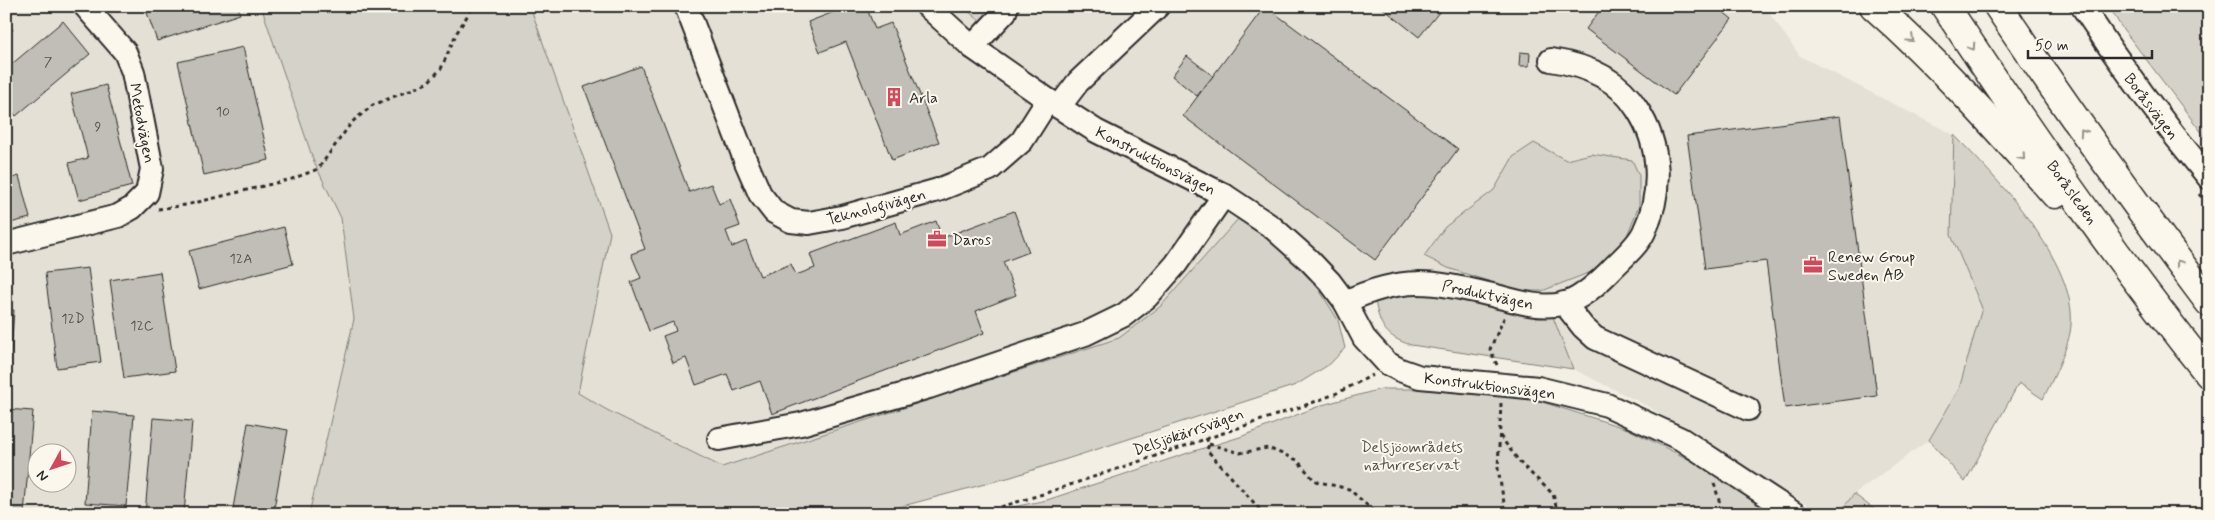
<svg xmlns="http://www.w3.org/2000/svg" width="2215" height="520" viewBox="0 0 2215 520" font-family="Mynerve,sans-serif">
<rect width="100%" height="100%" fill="#f3efe4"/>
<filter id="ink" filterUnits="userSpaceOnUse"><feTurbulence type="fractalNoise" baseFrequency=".02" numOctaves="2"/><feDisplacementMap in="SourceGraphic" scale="10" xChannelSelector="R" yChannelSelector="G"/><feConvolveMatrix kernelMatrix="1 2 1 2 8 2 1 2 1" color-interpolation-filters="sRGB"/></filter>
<g filter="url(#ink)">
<g fill="#e4e0d6" fill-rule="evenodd">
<path d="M6,6h255l53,156 27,56 13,101 -45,195h-303zM38,452h30v30h-30z"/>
<path d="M530,6h431l20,16 12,-16h771l36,50 154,79 -3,100 31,73 -23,81 -30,51 -75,54 -16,20h-16l-173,-107 -76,-38 -20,-52 -178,-16 -37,19 -20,-32 -80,-69 -77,87 -42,32 -397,129 -115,-57 -29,-17 32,-160zM1534,144l32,16 25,-6 10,114 -59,23h-25l-25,-9 -47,-55 49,-37 19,-33z"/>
</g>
<g fill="#d5d2c9" stroke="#807e7a">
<polygon points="261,6 530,6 610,233 578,393 607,410 722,467 1119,338 1161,306 1238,219 1284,250 1318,288 1338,320 1345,348 1330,364 1296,385 1011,477 873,514 309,514 354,319 341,218 314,162"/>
<polygon points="962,6 993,6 981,22"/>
<polygon points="2109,6 2209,6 2209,142 2120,25"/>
<path d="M1954,135c42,42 123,127 117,190 -1,20 -19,56 -28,74l-24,-16 -54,99 -36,-42 30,-51 23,-81 -31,-73z"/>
<polygon points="1534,143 1566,160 1591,154 1632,160 1639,175 1639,205 1625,241 1601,268 1542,291 1518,291 1448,268 1424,256 1445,227 1494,190 1513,157"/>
<path d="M1416,288l40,5 97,24 20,52 -162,-24c-25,-8 -31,-18 -36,-44z"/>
<polygon points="1381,389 1449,389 1539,401 1628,429 1700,465 1772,514 979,514 1047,500 1191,452 1240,437 1322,405"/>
<polygon points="1854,494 1880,514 1838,514"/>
</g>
<g fill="#c0beb6" stroke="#2b2b2b">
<polygon points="149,6 238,6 240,14 157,41 145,7"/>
<polygon points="849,6 866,6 875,29 891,23 939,142 892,160 846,42 820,52 808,22"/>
<polygon points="1265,6 1458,149 1375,260 1183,116"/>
<polygon points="1380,6 1444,6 1419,37"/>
<polygon points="1603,6 1716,6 1732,19 1674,95 1586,29"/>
<polygon points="6,21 13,30 6,35"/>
<polygon points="63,21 90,54 16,116 6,104 6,69"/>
<polygon points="243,47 269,160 204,175 178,62"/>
<polygon points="1520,52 1530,53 1529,66 1519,66"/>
<polygon points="1187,56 1213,76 1197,96 1172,76"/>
<polygon points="641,66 689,192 711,184 719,204 730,199 740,226 726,231 732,247 746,241 760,276 791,264 796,275 815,268 810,254 896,222 900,235 936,221 942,238 1014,211 1029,252 1003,262 1016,295 976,311 984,333 772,414 760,381 734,391 727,374 696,385 686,358 673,363 663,336 676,331 673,322 649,331 631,282 641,278 631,254 645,249 584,87"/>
<polygon points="106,85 132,186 79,200 69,163 88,158 71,94"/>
<polygon points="1840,116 1877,396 1785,408 1766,261 1705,269 1687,136"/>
<polygon points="19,176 30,218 6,224 6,180"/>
<polygon points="284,227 293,264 199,289 189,251"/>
<polygon points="88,268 101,362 57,368 45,273"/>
<polygon points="160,272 175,371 124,378 110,280"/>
<polygon points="6,310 14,310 10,367 6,367"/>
<polygon points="6,409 33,411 24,514 6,514"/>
<polygon points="92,411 134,415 126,506 85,503"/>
<polygon points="153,418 192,421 184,514 145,514"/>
<polygon points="248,423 288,430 273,514 232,514"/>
<polygon points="2013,508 2042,514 1968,514 1965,510"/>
</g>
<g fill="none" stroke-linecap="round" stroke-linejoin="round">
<g stroke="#2b2b2b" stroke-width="26">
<g id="minor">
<polyline points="686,6 746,162 760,194 774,212 791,221 809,223 842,217 938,190 990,169 1022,141 1048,100"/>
<polyline points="927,6 972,47 1048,100 1096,131 1224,195 1272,227 1309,260 1330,282 1345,302 1364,338 1387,363 1400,370 1420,377 1538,388 1607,405 1681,439 1795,514"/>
<path d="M2082,6c39,60 81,117 127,172"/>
<polyline points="972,47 1005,12 1007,6"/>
<polyline points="1059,107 1078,82 1158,6"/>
<polyline points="6,244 118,216 132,208 147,193 152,169 133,72 125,52 85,6"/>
<path d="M1345,302c57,-27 87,-21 147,-7 24,6 46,14 71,9 17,-4 34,-20 46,-32 11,-12 28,-25 35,-40 19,-40 17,-87 -7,-123 -19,-31 -51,-44 -86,-49"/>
<polyline points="1564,303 1583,327 1595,338 1748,409"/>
<polyline points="719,439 801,424 929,387 1085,334 1124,315 1147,297 1176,264 1224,195"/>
</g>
</g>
<g stroke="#2b2b2b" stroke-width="31">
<g id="highway">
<path d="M1874,6c66,58 123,122 181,188"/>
<path d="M1945,6c83,126 169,250 264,368"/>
<path d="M1998,6c67,101 138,199 211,296"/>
</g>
</g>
<g stroke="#2b2b2b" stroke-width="3" stroke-dasharray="4 4" stroke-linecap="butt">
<polyline points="2199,194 2209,206"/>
<polyline points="158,209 186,205 292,179 318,169 352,122 373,105 427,83 441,69 456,34 472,8 476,6"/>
<polyline points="1497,365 1490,349 1505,316"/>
<polyline points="1501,403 1498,469 1506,514"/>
<polyline points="1500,436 1522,465 1553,494 1558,514"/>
<polyline points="1206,438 1209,444 1207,450 1264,514"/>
<polyline points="1209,444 1240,453 1268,448 1297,460 1315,481 1349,489 1377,514"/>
<polyline points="1714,483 1723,514"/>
<polyline points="978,514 1043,494 1306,405 1335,394 1373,375"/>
</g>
<use href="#minor" stroke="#fbf7ec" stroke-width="22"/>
<use href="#highway" stroke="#fbf7ec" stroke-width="28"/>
</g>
<defs><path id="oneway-chevron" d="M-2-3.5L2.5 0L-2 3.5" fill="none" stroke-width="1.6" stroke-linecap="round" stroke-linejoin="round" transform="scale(1.25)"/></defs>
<g stroke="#93918c">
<use href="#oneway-chevron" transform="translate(1911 39) rotate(42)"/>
<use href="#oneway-chevron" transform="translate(1972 47) rotate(56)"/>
<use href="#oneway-chevron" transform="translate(2083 132) rotate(-125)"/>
<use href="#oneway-chevron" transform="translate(2022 157) rotate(49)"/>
<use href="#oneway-chevron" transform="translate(2179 263) rotate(-127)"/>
</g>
</g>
<defs>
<g id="building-bare" transform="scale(1.5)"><path d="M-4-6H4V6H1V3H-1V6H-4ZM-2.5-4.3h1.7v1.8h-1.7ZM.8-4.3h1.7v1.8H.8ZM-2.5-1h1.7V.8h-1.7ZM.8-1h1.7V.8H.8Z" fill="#d1495b" stroke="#fbf7ec" stroke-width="2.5" paint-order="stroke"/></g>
<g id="office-bare" transform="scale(1.5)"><path d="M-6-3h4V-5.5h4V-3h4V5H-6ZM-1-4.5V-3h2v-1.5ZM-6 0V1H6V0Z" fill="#d1495b" stroke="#fbf7ec" stroke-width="2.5" paint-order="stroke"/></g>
</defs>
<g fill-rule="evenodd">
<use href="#building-bare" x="894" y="97"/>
<use href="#office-bare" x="937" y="239"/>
<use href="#office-bare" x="1813" y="265"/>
</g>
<g text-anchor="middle" stroke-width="4" stroke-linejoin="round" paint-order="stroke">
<g font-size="14" fill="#50504e">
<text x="48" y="66">7</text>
<text x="223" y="116">10</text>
<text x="98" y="131">9</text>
<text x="241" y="263">12A</text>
<text x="73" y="323">12D</text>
<text x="142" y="330">12C</text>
</g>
<g font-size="16" fill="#2b2b2b" stroke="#fbf7ec" text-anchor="start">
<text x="909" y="103">Arla</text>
<text x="952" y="245">Daros</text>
<text x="1828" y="262">Renew Group<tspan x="1828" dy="18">Sweden AB</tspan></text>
</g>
<g font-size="16" fill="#2b2b2b" stroke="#fbf7ec">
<text transform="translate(2152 106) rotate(53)" y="6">Boråsvägen</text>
<text transform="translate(143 123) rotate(79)" y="6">Metodvägen</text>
<text transform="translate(1156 160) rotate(27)" y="6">Konstruktionsvägen</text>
<text transform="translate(2073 192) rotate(54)" y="6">Boråsleden</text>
<text transform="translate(876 206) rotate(-15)" y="6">Teknologivägen</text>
<text transform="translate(1488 294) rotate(12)" y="6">Produktvägen</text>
<text transform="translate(1490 385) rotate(7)" y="6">Konstruktionsvägen</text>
<text transform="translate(1188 431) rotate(-19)" y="6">Delsjökärrsvägen</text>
</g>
<g font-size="16" fill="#565552" stroke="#fbf7ec">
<text x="1412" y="452">Delsjöområdets<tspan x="1412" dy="18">naturreservat</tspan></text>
</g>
</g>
<rect width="2215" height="520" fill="none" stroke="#fbf7ec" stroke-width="25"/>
<rect x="12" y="12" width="2190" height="495" fill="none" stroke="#2b2b2b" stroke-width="2" filter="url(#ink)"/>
<g transform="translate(52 468) rotate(230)"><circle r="24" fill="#fbf7ec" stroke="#a8a59f"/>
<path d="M0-4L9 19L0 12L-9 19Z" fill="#d1495b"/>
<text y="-8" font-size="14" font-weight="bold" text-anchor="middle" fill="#2b2b2b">N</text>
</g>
<path d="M2028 50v8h124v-8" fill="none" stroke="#2b2b2b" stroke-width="2.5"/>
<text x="2035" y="50" font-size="15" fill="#2b2b2b" stroke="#fbf7ec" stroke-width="4" paint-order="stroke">50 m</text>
</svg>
